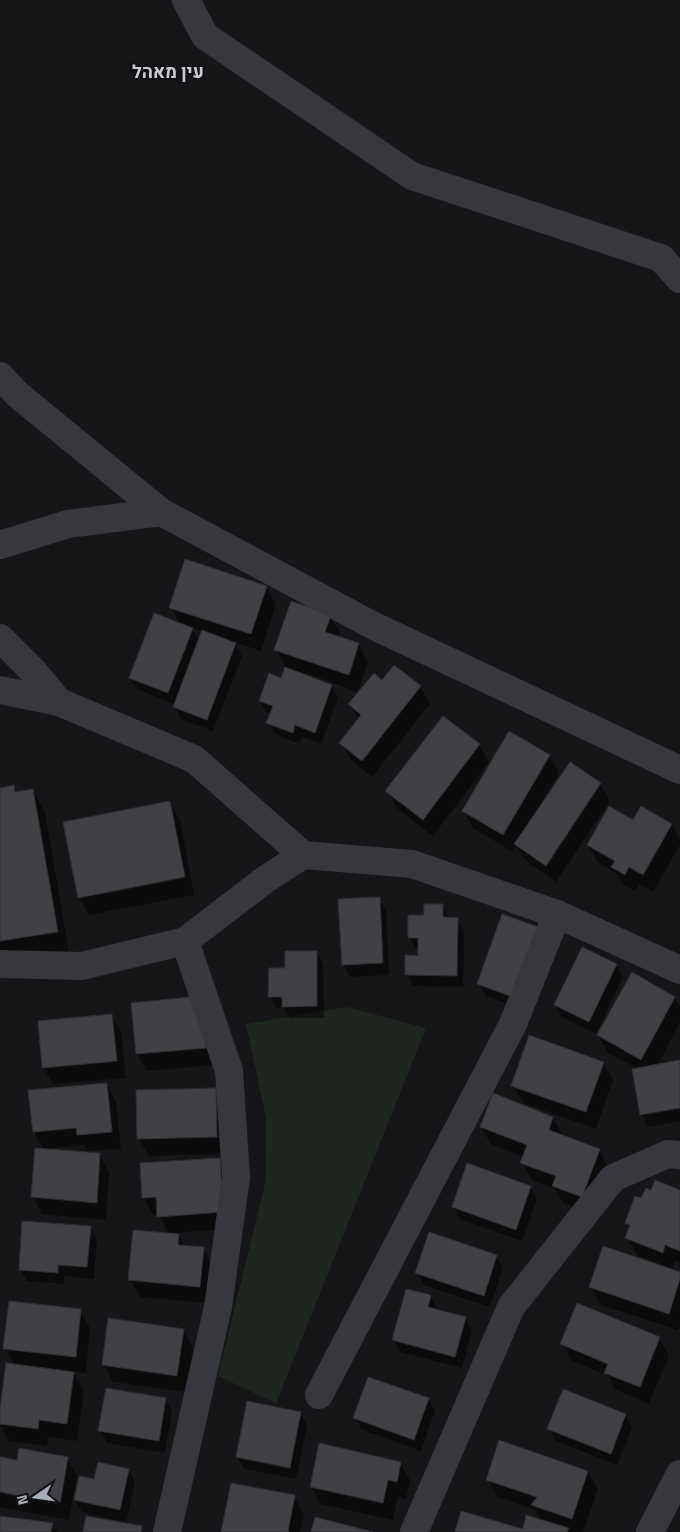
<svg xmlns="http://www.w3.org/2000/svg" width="680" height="1532" viewBox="0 0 680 1532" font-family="'Titillium Web',Heebo,sans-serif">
<rect width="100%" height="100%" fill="#161618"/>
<polygon fill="#1e261f" points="347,1007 426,1028 276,1403 218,1376 265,1184 266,1118 246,1024"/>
<g fill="#0007" fill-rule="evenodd">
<path d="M266,587l10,17 -15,47 -27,-9 8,14 -29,75 -32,-12 -7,-12 1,-2 -38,-16 -6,-11 50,-53 -10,-17zM192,628l11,4 -4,9z"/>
<polygon points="330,616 340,633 338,638 358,644 368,662 358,692 305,673 304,676 331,686 338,698 321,744 302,737 299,744 275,734 268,722 271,714 267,713 260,701 282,679 286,667 276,650"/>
<polygon points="394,667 420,687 430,704 372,777 351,760 341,743 359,720 350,705 382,681"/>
<polygon points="479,745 489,762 433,836 397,808 387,791"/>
<polygon points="549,756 559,773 542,801 544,802 600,784 610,801 556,882 526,861 516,846 513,852 473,828 463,811"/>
<polygon points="13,786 17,793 33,790 45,812 69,953 0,955 0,789"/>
<polygon points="170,803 180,820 194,895 89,915 79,898 64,823"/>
<polygon points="642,808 672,825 680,840 680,845 653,892 639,884 635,891 623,884 616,873 598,862 588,845 634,822"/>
<polygon points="379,898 386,910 389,975 350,977 343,965 340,901"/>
<polygon points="443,906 450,919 457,919 464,931 463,987 413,986 406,974 419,957 419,949 416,949 409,938 425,917"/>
<polygon points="503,916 519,1008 486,996 479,984"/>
<polygon points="583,949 617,965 623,977 596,1034 562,1017 555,1005"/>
<polygon points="317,952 323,964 324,1018 290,1018 284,1008 276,1008 270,996 286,969"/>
<polygon points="200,998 215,1065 147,1071 137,1054"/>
<polygon points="675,998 680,1007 680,1023 657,1066 680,1061 680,1121 648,1127 642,1115 634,1070 638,1069 608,1053 598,1035"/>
<polygon points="111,1015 121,1032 126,1078 53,1084 43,1067"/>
<polygon points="603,1063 613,1080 596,1129 523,1103 513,1085"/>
<polygon points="107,1084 116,1102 121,1149 88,1151 84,1145 48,1149 48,1150 99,1154 109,1172 106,1220 42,1214 33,1197 36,1149 44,1150 34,1132"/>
<polygon points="215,1089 225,1106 227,1154 149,1156 139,1139"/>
<polygon points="553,1118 563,1135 562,1136 599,1150 609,1168 591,1213 563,1203 555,1189 532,1180 522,1162 524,1157 491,1144 481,1127"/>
<polygon points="219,1159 229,1176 232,1229 172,1233 172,1235 179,1235 185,1247 203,1248 213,1266 209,1303 140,1297 130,1279 169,1234 158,1214 153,1215 143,1197"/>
<polygon points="530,1187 537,1199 522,1241 460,1219 453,1207"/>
<polygon points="652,1192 680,1192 680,1263 675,1261 672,1271 680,1274 680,1325 678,1330 601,1305 591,1287 666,1269 667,1267 637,1255 627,1237 630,1229 626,1223 642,1200"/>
<polygon points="90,1227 97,1239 94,1279 64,1276 64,1284 27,1281 20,1269"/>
<polygon points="496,1256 503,1268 490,1307 424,1285 417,1273"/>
<polygon points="431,1297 437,1308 437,1311 465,1318 472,1330 462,1368 400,1352 394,1340"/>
<polygon points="80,1311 90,1328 86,1373 73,1372 84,1391 77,1441 48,1437 47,1446 9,1441 0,1425 0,1419 15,1366 5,1349"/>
<polygon points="183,1330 193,1347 187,1392 113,1382 103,1364"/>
<polygon points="659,1338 669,1355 649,1404 616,1390 608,1376 572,1361 562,1344"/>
<polygon points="165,1399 172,1411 165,1453 107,1443 100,1431"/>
<polygon points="428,1399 435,1411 421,1451 362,1430 355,1418"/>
<polygon points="300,1413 307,1425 296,1479 244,1469 237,1457"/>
<polygon points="625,1415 632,1427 617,1465 556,1441 549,1429"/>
<polygon points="0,1458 18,1462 67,1459 77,1476 69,1520 0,1507"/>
<polygon points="400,1463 410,1480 406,1499 398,1497 393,1520 321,1504 311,1487"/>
<polygon points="129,1470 135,1482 126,1522 82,1512 75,1500 95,1481"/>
<polygon points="588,1472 598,1489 583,1532 456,1532 523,1530 542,1521 535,1510 498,1497 488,1480"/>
<polygon points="294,1497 304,1514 300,1532 223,1532"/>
<polygon points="0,1517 52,1524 57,1532 0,1532"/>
</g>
<g fill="#404145" stroke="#303034">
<polygon points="185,559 267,586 251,634 169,608"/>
<polygon points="291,601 331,615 325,632 359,643 349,675 274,650"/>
<polygon points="154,613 193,628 168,693 129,678"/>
<polygon points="202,630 236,643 207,720 173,707"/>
<polygon points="394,665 421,686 362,761 339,743 361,715 348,704 374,673 382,680"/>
<polygon points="285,667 332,685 315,733 295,725 293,733 266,723 273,706 259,701 269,673 281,678"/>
<polygon points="443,716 480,744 423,820 385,791"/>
<polygon points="509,731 550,755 503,835 462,811"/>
<polygon points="570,762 601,783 546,866 514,844"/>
<polygon points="14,785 15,792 33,789 58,932 0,941 0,788"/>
<polygon points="170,801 185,877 78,898 63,822"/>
<polygon points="609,806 633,820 641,806 672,824 643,875 629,867 625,875 611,867 615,861 587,845"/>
<polygon points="380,897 383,963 342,965 338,899"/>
<polygon points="424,904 443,904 443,917 458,918 457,976 405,975 405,955 418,956 418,938 408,938 408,915 424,915"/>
<polygon points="502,914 538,927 513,997 477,984"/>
<polygon points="582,947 617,964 589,1022 554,1005"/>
<polygon points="285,951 317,951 317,1006 282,1007 282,997 268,997 269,968 285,968"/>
<polygon points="632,972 675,997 641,1060 597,1035"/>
<polygon points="201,996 206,1048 136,1054 131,1003"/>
<polygon points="112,1014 117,1061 42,1068 38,1021"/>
<polygon points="529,1035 604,1062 586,1112 511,1086"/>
<polygon points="680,1060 680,1108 640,1115 632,1069"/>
<polygon points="107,1083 112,1132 77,1135 76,1128 33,1132 28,1090"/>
<polygon points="216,1088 217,1137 137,1139 136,1090"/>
<polygon points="493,1093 553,1117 549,1130 600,1149 582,1197 552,1186 556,1176 520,1163 527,1145 480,1127"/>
<polygon points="35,1148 100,1153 97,1203 31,1197"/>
<polygon points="220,1158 223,1212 157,1217 156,1197 142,1198 140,1163"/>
<polygon points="467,1163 531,1186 516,1230 452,1207"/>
<polygon points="655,1180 680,1190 680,1251 665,1245 663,1253 625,1238 630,1225 625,1223 635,1196 641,1198 646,1188 651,1190"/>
<polygon points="22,1221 91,1226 87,1267 58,1265 58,1273 19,1270"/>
<polygon points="133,1230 179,1234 178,1245 204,1247 200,1287 128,1280"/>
<polygon points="429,1232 497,1255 484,1296 415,1273"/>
<polygon points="603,1246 680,1272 680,1279 669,1314 589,1287"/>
<polygon points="406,1289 431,1295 428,1307 466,1317 455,1357 392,1340"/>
<polygon points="9,1301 81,1309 76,1357 3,1349"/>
<polygon points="577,1303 660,1337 640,1387 604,1373 608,1364 560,1344"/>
<polygon points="108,1318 184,1329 177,1376 102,1365"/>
<polygon points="6,1363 74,1372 67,1424 39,1420 38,1429 0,1424 0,1409"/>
<polygon points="368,1377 429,1398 414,1440 353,1418"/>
<polygon points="106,1388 166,1398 159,1441 98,1431"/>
<polygon points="563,1389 626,1414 611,1454 547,1429"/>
<polygon points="247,1401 301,1412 290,1468 236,1457"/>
<polygon points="499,1440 588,1471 572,1519 531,1505 537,1497 486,1480"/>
<polygon points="319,1443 401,1462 397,1482 388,1480 383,1503 310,1487"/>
<polygon points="19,1448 68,1457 60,1504 0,1492 0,1457 17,1460"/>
<polygon points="98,1462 129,1469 120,1510 74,1500 79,1476 94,1479"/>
<polygon points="231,1483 295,1495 288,1532 221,1532"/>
<polygon points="461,1511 523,1529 526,1515 569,1528 567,1532 455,1532"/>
<polygon points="0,1516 53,1523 51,1532 0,1532"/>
<polygon points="86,1516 142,1526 141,1532 83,1532"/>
<polygon points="315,1517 373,1532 311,1532"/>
</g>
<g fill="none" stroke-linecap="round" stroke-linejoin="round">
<g stroke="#37383d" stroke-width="28">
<polyline points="186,0 205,36 412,176 661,258 680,279"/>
<polyline points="0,376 17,394 161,512 374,626 680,770"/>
<polyline points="0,545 68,524 161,512"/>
<polyline points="0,638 34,672 59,702"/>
<polyline points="0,690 59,702 194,759 303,855"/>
<polyline points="0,964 82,966 185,941 266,879 303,855 412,864 557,914 680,970"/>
<polyline points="319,1395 513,1024 557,914"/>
<polyline points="167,1532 218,1307 236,1177 229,1071 185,941"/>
<polyline points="414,1532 511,1307 613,1178 668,1154 680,1155"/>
<polyline points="650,1532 680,1474"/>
</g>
</g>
<g text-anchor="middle" stroke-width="5" stroke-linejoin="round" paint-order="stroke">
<g font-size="18" font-weight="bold" fill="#c9ccd4" stroke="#111113">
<text x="168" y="78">עין מאהל</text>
</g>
</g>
<g transform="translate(35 1497) rotate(257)" stroke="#111113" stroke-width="4" paint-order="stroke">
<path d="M0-4L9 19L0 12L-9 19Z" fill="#a8adb8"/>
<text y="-8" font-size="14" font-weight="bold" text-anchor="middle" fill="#a8adb8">N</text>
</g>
</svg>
